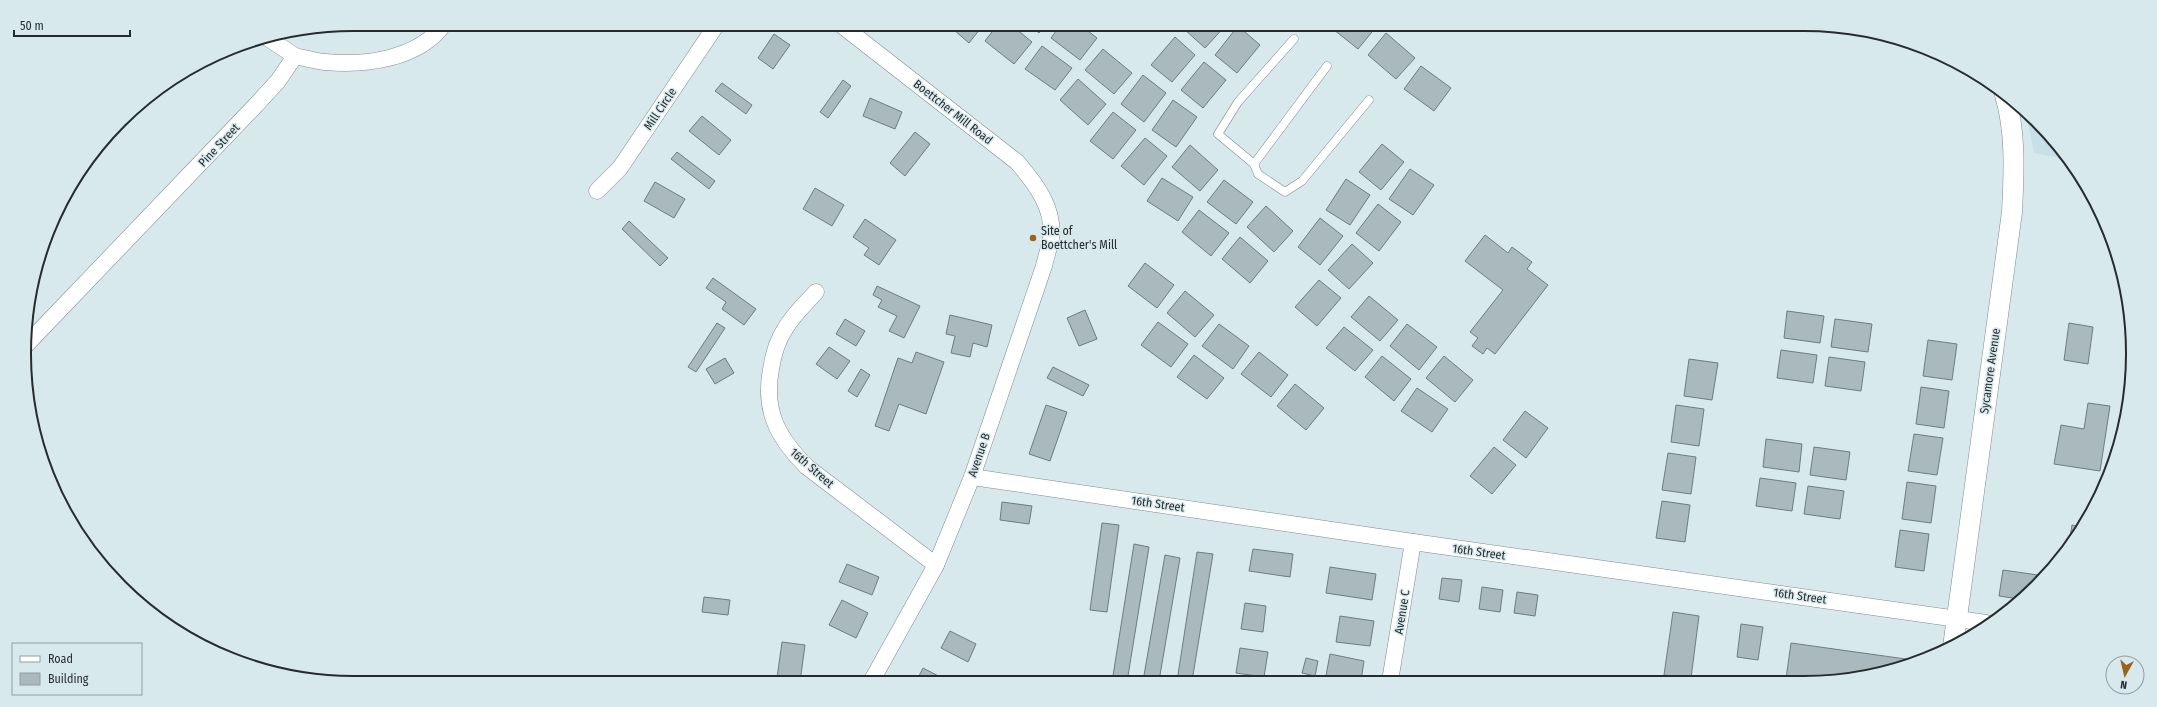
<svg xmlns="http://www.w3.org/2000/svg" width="2157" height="707" viewBox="0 0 2157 707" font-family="'Fira Sans Condensed',sans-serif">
<rect width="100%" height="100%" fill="#d8e9ee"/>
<polygon fill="#c6dfe8" points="2026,112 2037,121 2069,160 2034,153"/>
<g fill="#a9b9be" stroke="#6d7c81">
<polygon points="947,24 984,24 969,43"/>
<polygon points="998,24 1010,24 1032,42 1014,64 985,41"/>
<polygon points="1028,24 1046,24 1039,33"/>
<polygon points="1061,24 1079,24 1097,38 1080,60 1051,38"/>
<polygon points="1188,24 1227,24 1205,48 1184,29"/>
<polygon points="1331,24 1373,24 1376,27 1358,49 1329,26"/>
<polygon points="1238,26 1260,45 1237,73 1215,55"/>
<polygon points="1386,33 1415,58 1396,79 1368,55"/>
<polygon points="774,34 790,45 773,69 758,58"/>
<polygon points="1175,37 1195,55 1172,82 1151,65"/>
<polygon points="1042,46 1072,68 1055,90 1025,69"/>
<polygon points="1103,49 1132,73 1114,94 1085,70"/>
<polygon points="1204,62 1226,80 1203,108 1181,90"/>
<polygon points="1421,66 1451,88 1434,111 1404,89"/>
<polygon points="1143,75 1166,93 1144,122 1121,104"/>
<polygon points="1078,79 1106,104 1088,125 1060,100"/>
<polygon points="843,80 851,86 828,118 820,112"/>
<polygon points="722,83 752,105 746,114 715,91"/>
<polygon points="870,98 902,112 895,129 863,116"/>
<polygon points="1173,100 1197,117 1176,147 1152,130"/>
<polygon points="1113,112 1136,130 1113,159 1090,141"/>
<polygon points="702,116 731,140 719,155 689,131"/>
<polygon points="915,132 930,144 905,176 890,163"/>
<polygon points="1145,138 1167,156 1144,185 1121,166"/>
<polygon points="1382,144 1404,162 1381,190 1359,172"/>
<polygon points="1190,145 1218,170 1200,191 1172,167"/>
<polygon points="677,152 715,181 709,189 671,159"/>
<polygon points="1410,169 1434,185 1413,215 1389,199"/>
<polygon points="1162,178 1193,197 1178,221 1147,201"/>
<polygon points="1346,179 1370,195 1350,225 1326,210"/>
<polygon points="1224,180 1253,202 1236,224 1207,202"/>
<polygon points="655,182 685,199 674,218 644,201"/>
<polygon points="815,188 844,205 832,226 803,209"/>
<polygon points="1378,204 1401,222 1379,251 1356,233"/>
<polygon points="1266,206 1293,231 1274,252 1247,227"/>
<polygon points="1199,210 1229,233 1211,256 1182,232"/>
<polygon points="1320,218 1343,236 1320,265 1298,247"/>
<polygon points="865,219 896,240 879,265 864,255 869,248 853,237"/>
<polygon points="629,221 668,258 660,266 622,229"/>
<polygon points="1485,235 1508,253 1512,247 1532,262 1527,269 1548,285 1495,354 1487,348 1483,354 1472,346 1478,338 1470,332 1503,290 1465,261"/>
<polygon points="1240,237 1268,261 1250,283 1222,259"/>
<polygon points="1352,244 1373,263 1349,289 1328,270"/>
<polygon points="1145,263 1174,285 1157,308 1128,286"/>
<polygon points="713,278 756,309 744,325 722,309 726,302 706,288"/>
<polygon points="1319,280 1341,298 1317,326 1295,307"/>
<polygon points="877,286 920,306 904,338 889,331 897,316 878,307 882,300 873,295"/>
<polygon points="1185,291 1214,315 1195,337 1167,313"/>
<polygon points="1369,296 1398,320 1380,341 1351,317"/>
<polygon points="1085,310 1097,339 1079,346 1067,318"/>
<polygon points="1787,311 1824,316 1820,343 1784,338"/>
<polygon points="950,315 992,325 987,347 973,343 970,357 951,353 955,336 946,334"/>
<polygon points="845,319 865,331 856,346 836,334"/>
<polygon points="1835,319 1872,324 1868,352 1831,347"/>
<polygon points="1158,322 1188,344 1171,367 1141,345"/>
<polygon points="717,323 725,328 696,372 688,367"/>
<polygon points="2069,323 2093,327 2088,364 2064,360"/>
<polygon points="1219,324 1249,346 1233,369 1202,346"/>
<polygon points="1407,324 1437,347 1419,370 1390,346"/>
<polygon points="1344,327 1373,350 1355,371 1326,348"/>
<polygon points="1928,340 1957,344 1952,380 1923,376"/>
<polygon points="829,347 850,361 837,379 816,364"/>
<polygon points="1781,350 1817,355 1813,383 1777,378"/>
<polygon points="916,352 944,362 926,414 899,404 889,431 875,426 898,358 912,363"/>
<polygon points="1259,352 1288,375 1271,397 1241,374"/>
<polygon points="1194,355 1224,378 1207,399 1177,377"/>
<polygon points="1382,356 1411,379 1394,401 1365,377"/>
<polygon points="1444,356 1473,380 1455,402 1426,378"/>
<polygon points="1829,357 1865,362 1861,391 1825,386"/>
<polygon points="725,358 734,373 715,384 706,369"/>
<polygon points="1689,359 1718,363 1712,400 1684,396"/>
<polygon points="1053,367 1089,385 1083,396 1047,378"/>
<polygon points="861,369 870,375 857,397 848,391"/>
<polygon points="1295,384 1324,408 1306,430 1277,406"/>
<polygon points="1921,387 1949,391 1944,428 1916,424"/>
<polygon points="1417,388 1448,409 1432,432 1401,411"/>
<polygon points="2088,403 2110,406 2100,471 2054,464 2061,425 2084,429"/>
<polygon points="1046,405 1067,412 1050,461 1029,454"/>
<polygon points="1676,405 1704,409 1699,446 1671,442"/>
<polygon points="1525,411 1548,428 1526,458 1503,440"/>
<polygon points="1914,434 1943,438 1937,475 1908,471"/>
<polygon points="1766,439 1802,444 1799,472 1763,467"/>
<polygon points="1494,447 1516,465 1492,494 1470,476"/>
<polygon points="1814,447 1850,452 1846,480 1810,475"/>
<polygon points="1668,453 1696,457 1691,494 1662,490"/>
<polygon points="1760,478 1796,483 1792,511 1756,506"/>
<polygon points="1907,482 1936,486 1931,523 1902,519"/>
<polygon points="1808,486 1844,491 1840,519 1804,514"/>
<polygon points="1662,501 1690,505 1685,542 1656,538"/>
<polygon points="1002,502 1032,506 1029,524 1000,520"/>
<polygon points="1102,523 1119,525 1107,612 1090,610"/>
<polygon points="2072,525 2082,527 2069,544"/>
<polygon points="1900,530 1929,534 1924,571 1895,567"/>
<polygon points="1134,544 1149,547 1127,682 1112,682"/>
<polygon points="1253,549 1293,554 1290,577 1249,571"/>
<polygon points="1197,552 1213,554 1192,681 1177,681"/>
<polygon points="1165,555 1180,558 1159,681 1143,681"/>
<polygon points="847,564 879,577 872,595 839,582"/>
<polygon points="1330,567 1376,574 1372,600 1326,593"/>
<polygon points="2003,570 2038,575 2036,587 2019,599 1999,596"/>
<polygon points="1442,578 1462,580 1459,602 1439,599"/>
<polygon points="1482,587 1503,590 1500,612 1479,609"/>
<polygon points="1517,592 1538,595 1535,616 1514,613"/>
<polygon points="704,597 730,600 728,615 702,612"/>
<polygon points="842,600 868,613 856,638 829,625"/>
<polygon points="1245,603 1266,606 1263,632 1241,629"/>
<polygon points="1673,612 1699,616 1691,678 1664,675"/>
<polygon points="1340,616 1374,621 1370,646 1336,642"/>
<polygon points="1741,624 1763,627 1758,660 1737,657"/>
<polygon points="950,631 976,644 968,662 941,648"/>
<polygon points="782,642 805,645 800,682 777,678"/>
<polygon points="1791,643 1913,660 1847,680 1786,679"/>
<polygon points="1240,648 1268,652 1264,677 1236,673"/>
<polygon points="1330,654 1364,661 1361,681 1325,681"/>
<polygon points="1306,658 1318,661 1315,676 1302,673"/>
<polygon points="923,668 950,682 916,682"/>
</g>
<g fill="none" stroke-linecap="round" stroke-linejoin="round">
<g stroke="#7d8c91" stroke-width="9">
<g id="service">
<polyline points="1294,39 1238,102 1218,134 1254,164 1258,174 1285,192 1302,181 1369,100"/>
<polyline points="1254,164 1327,66"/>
</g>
</g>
<g stroke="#7d8c91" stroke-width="17">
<g id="minor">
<path d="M840,24l177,138c19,22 38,47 34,77 -2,9 -5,18 -7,27l-72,211 -36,88 -65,117"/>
<polyline points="266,37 295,56"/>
<polyline points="597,191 620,168 717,24"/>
<path d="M816,292c-11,12 -23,23 -31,37 -8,12 -12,27 -14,40 -8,42 7,69 36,98l129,98"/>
<path d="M26,345l230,-240 22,-24 17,-25c10,2 20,5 30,6 40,4 94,-3 119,-38"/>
<polyline points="972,477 1413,542 1986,623"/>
<polyline points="1390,681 1413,542"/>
</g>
</g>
<g stroke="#7d8c91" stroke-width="21">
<path id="tertiary" d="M1953,647l59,-435c2,-39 4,-80 -7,-117"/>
</g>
<use href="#service" stroke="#fff" stroke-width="8"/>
<use href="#minor" stroke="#fff" stroke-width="16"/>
<use href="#tertiary" stroke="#fff" stroke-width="20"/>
</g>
<circle fill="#98641b" stroke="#d8e9ee" stroke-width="1.5" cx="1033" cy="238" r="4"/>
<g text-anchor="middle" stroke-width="3" stroke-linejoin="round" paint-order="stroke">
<g font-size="12" fill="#262c2e" stroke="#d8e9ee">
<text transform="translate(660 109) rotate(-56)" y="4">Mill Circle</text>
<text transform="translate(953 112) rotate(38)" y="4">Boettcher Mill Road</text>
<text transform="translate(219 145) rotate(-47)" y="4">Pine Street</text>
<text transform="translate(1990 371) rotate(-82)" y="4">Sycamore Avenue</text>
<text transform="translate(979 455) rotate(-71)" y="4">Avenue B</text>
<text transform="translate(812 468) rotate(41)" y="4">16th Street</text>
<text transform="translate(1158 504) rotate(8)" y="4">16th Street</text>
<text transform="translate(1479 552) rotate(8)" y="4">16th Street</text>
<text transform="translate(1800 596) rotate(8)" y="4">16th Street</text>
<text transform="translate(1402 612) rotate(-81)" y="4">Avenue C</text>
</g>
<g font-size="12" fill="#262c2e" stroke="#d8e9ee" text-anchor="start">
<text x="1041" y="235">Site of<tspan x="1041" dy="14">Boettcher's Mill</tspan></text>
</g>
</g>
<path d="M0 0H2157V707H0ZM353 31H1804A322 322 0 0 1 2126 353V354A322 322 0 0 1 1804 676H353A322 322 0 0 1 31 354V353A322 322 0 0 1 353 31Z" fill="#d8e9ee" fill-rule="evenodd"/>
<path fill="none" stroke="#262c2e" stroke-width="2" d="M353 31H1804A322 322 0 0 1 2126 353V354A322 322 0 0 1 1804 676H353A322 322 0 0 1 31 354V353A322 322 0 0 1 353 31Z"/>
<rect x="12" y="643" width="130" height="52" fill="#d8e9ee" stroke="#919da1"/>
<rect x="20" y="656" width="20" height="6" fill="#ffffff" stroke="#919da1"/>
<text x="48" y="663" font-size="12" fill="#262c2e">Road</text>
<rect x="20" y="673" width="20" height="12" fill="#a9b9be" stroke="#919da1"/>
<text x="48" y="683" font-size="12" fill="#262c2e">Building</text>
<g transform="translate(2125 675) rotate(188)"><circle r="19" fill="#d8e9ee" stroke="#919da1"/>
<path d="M0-3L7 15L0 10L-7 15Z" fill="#98641b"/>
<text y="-6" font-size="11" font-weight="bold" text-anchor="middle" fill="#262c2e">N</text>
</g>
<path d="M14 30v6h116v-6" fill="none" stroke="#262c2e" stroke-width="2"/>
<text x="20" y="30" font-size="12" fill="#262c2e" stroke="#d8e9ee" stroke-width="3" paint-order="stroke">50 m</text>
</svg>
